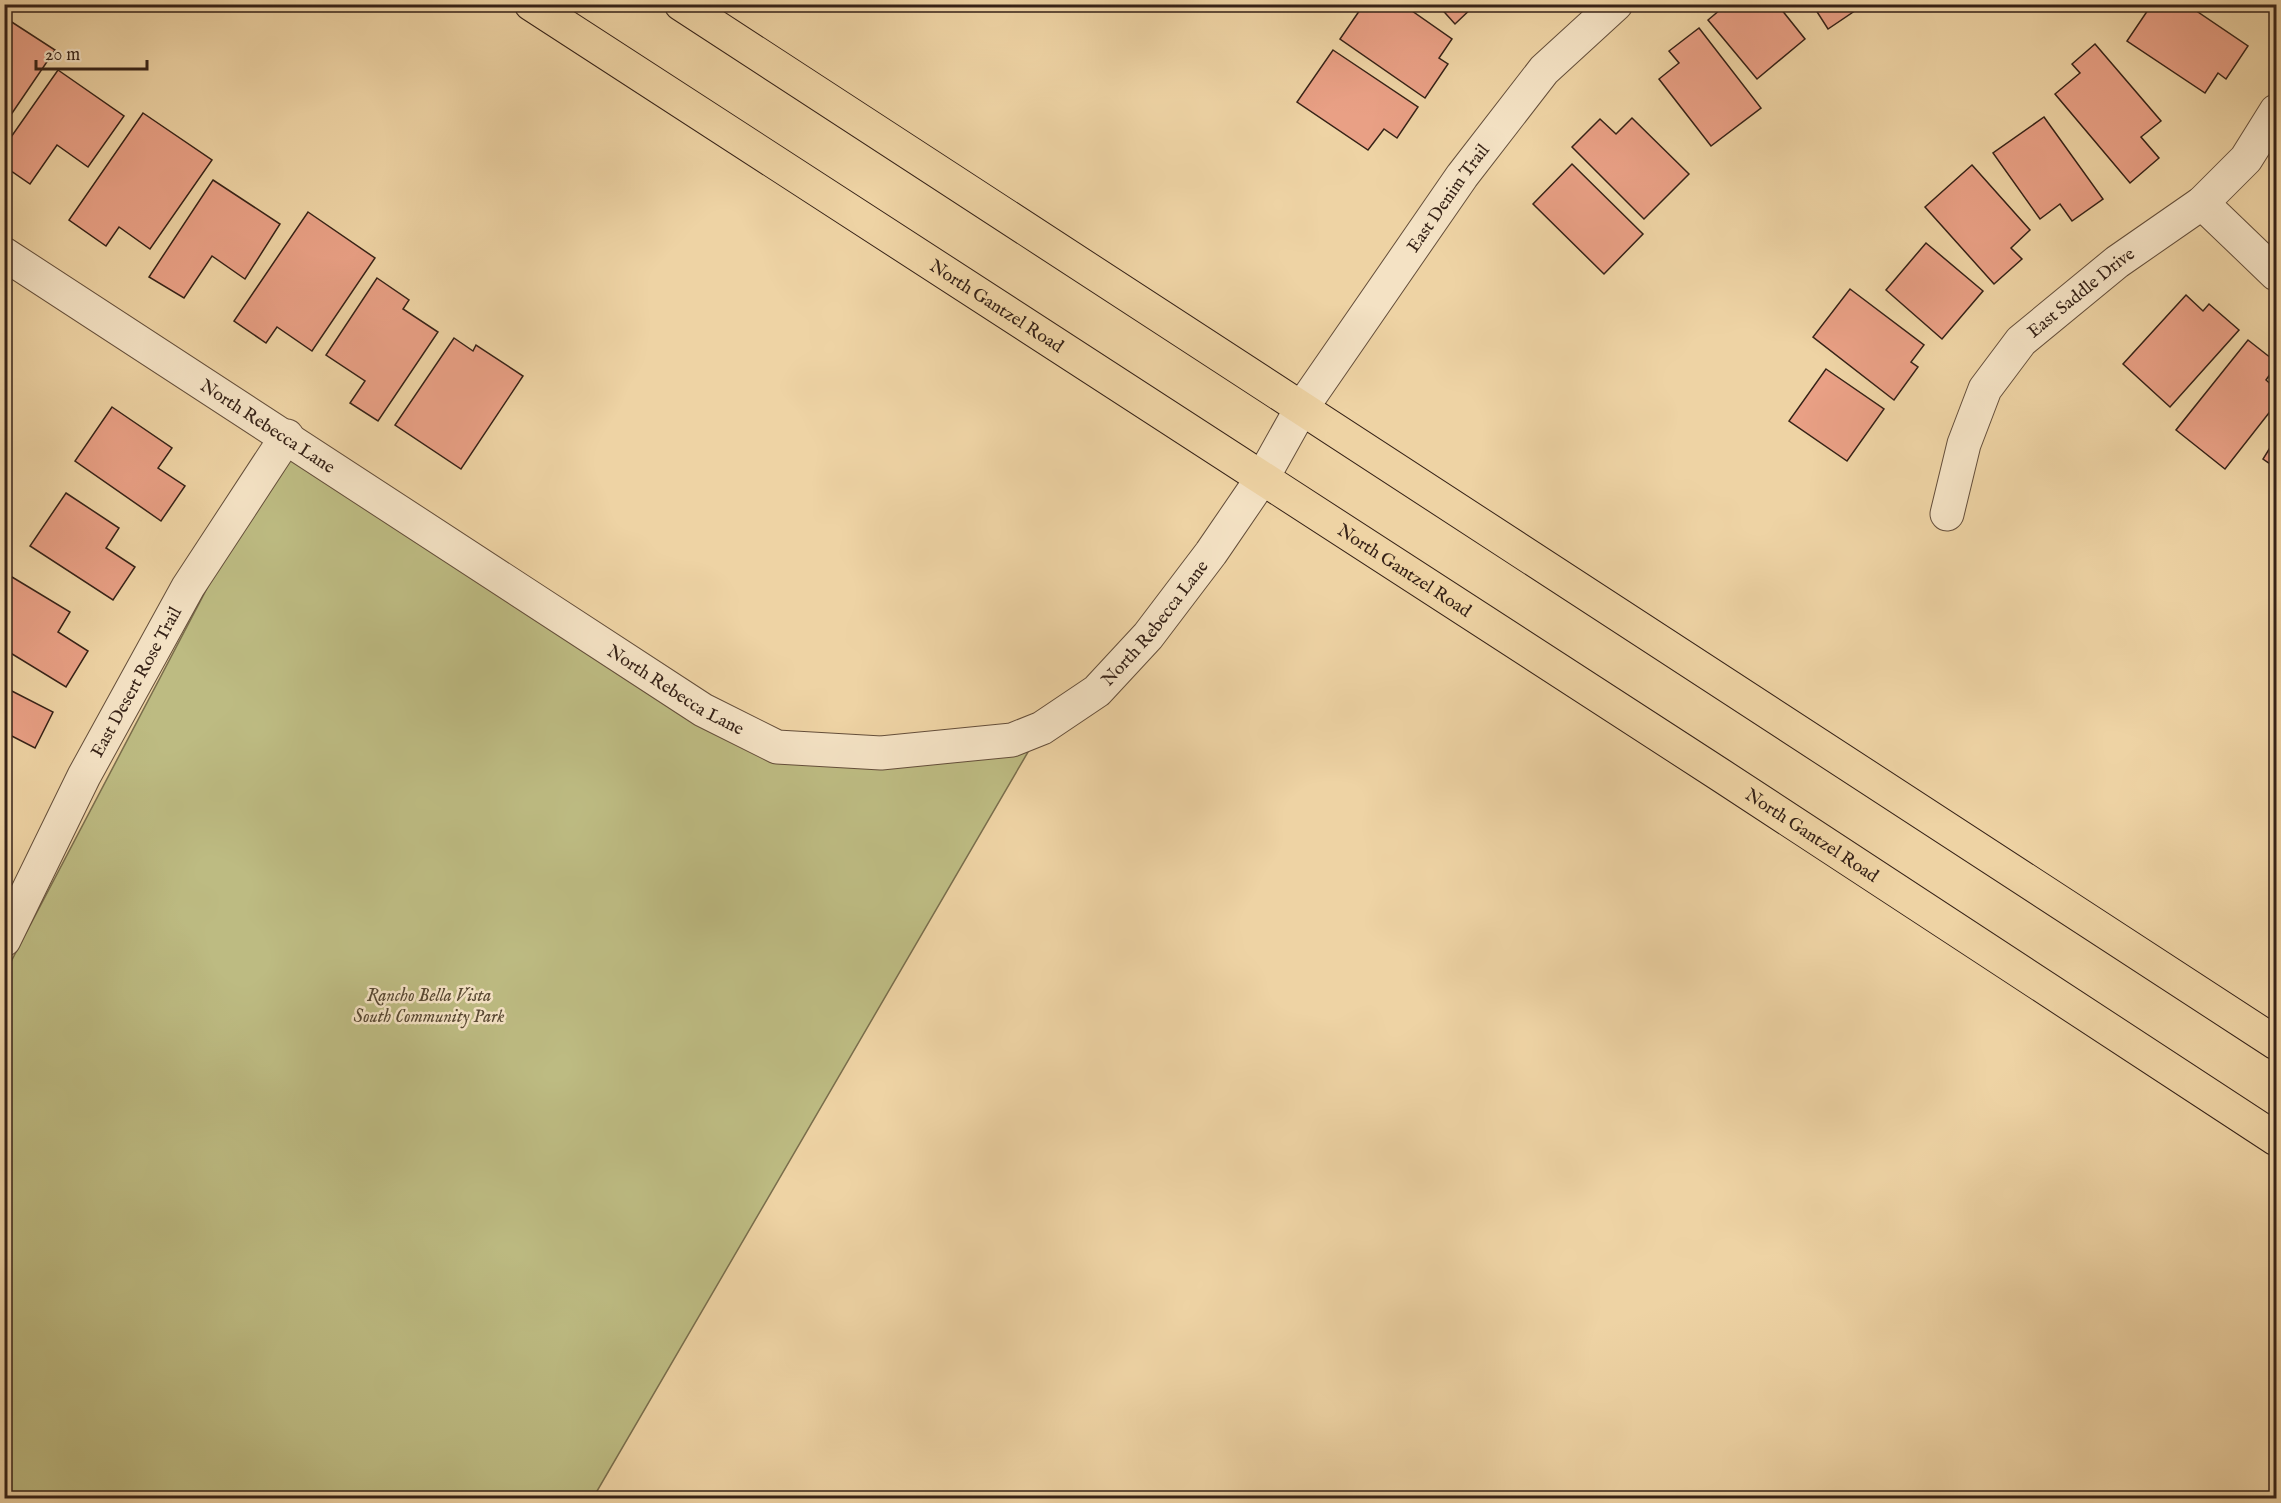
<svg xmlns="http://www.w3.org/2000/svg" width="2281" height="1503" viewBox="0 0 2281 1503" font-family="'IM FELL English',serif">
<rect width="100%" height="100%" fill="#eed3a4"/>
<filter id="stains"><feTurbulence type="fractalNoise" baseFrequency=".00333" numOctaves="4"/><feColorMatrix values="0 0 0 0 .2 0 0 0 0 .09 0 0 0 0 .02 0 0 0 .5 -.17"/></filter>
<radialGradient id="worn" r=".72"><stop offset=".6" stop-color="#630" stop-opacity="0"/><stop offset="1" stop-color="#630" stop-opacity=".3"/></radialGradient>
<polygon fill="#bdbb82" stroke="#7a6e4c" stroke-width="1.5" points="287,436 594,638 799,749 1042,728 593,1498 5,1498 4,975"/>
<g fill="#e9a085" stroke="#362217" stroke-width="1.5">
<polygon points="1364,4 1402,4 1452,39 1439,58 1448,64 1425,98 1340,39"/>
<polygon points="1437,4 1476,4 1455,24"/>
<polygon points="1727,4 1777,4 1805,39 1757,79 1708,20"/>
<polygon points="1812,4 1865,4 1828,29"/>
<polygon points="2152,4 2186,4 2248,46 2226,79 2218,73 2205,93 2127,41"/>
<polygon points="4,17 55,50 4,125"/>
<polygon points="1699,28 1761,108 1711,146 1659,79 1679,63 1669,51"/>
<polygon points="2095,44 2161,121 2141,137 2159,158 2130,183 2055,94 2080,73 2072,64"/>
<polygon points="1333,50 1418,107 1397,138 1384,129 1368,150 1297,102"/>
<polygon points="58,70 124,116 88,167 57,145 30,184 4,166 4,147"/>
<polygon points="143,113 212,160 150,249 119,227 106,246 69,220"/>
<polygon points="2044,117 2103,199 2072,221 2060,204 2040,219 1993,153"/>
<polygon points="1632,118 1689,174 1644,219 1572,147 1600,119 1616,134"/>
<polygon points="1572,164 1643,234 1604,274 1533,204"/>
<polygon points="1972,165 2030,230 2011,248 2022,259 1994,284 1925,207"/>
<polygon points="213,180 280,224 245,279 212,256 184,298 149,277"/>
<polygon points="308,212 375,258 312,351 277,327 266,343 234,321"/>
<polygon points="1926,243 1983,291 1942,339 1886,290"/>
<polygon points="377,278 409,300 403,309 438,332 378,421 350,403 365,381 326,355"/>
<polygon points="1850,289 1924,345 1911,362 1918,367 1894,400 1813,337"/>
<polygon points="2186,295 2203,311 2209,304 2239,330 2170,407 2123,364"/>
<polygon points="454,338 473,351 476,345 523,376 461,469 395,425"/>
<polygon points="2248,340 2276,362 2276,366 2266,380 2276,389 2276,404 2225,469 2176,430"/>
<polygon points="1826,369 1884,409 1847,461 1789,421"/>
<polygon points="112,407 172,448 158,468 185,486 161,521 75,461"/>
<polygon points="2276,438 2276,468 2263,459"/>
<polygon points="66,493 119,528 106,548 135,567 113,600 30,546"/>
<polygon points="12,577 70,612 58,632 88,651 66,687 4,649 4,589"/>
<polygon points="4,687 53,712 35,748 4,732"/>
</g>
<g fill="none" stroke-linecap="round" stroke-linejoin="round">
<g stroke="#644e3a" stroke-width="35">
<g id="street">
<polyline points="2202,203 2276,274"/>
<path id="s1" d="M4,254l699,456 74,37 104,6 131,-13 30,-12 55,-37 51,-55 63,-83 52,-76 38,-68 161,-233 82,-106 72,-66"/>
<path id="s2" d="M1947,514l17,-70 21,-55 36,-48 96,-79 85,-59 44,-44 30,-48"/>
<path id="s3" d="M4,940l80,-164 104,-189 99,-151"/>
</g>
</g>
<g stroke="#362217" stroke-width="35">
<g id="primary">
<path id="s4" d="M531,4l1191,772 554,363"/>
<polyline points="681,4 2276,1043"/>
</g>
</g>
<use href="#street" stroke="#f4e2c4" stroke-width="33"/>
<use href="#primary" stroke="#eed3a4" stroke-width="33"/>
</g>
<g text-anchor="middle" stroke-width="5" stroke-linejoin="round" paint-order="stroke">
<g font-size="18" fill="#362217" stroke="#f4e2c4">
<text dy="6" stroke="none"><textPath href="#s1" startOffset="1858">East Denim Trail</textPath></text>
<text dy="6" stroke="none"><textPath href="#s2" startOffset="268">East Saddle Drive</textPath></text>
<text dy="6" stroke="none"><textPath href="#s4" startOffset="555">North Gantzel Road</textPath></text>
<text dy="6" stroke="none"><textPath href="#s1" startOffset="315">North Rebecca Lane</textPath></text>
<text dy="6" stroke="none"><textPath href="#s4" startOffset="1041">North Gantzel Road</textPath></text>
<text dy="6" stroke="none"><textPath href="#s1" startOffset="1341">North Rebecca Lane</textPath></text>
<text dy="6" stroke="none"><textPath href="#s3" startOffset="290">East Desert Rose Trail</textPath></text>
<text dy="6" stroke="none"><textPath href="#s1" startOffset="801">North Rebecca Lane</textPath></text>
<text dy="6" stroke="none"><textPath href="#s4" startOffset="1527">North Gantzel Road</textPath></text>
</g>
<g font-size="18" font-style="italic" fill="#584832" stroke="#f4e2c4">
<text x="429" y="1001">Rancho Bella Vista<tspan x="429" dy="21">South Community Park</tspan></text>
</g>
</g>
<rect width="2281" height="1503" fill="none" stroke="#eed3a4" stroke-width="24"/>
<rect x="6" y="6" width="2269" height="1491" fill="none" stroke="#362217" stroke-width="3"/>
<rect x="12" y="12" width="2257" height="1479" fill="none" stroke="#362217" stroke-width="1.5"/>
<path d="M36 60v9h111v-9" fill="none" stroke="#362217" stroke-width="3"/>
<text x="45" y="60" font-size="18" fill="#362217" stroke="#f4e2c4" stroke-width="4.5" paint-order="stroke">20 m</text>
<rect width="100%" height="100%" filter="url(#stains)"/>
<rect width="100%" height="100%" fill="url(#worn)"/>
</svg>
